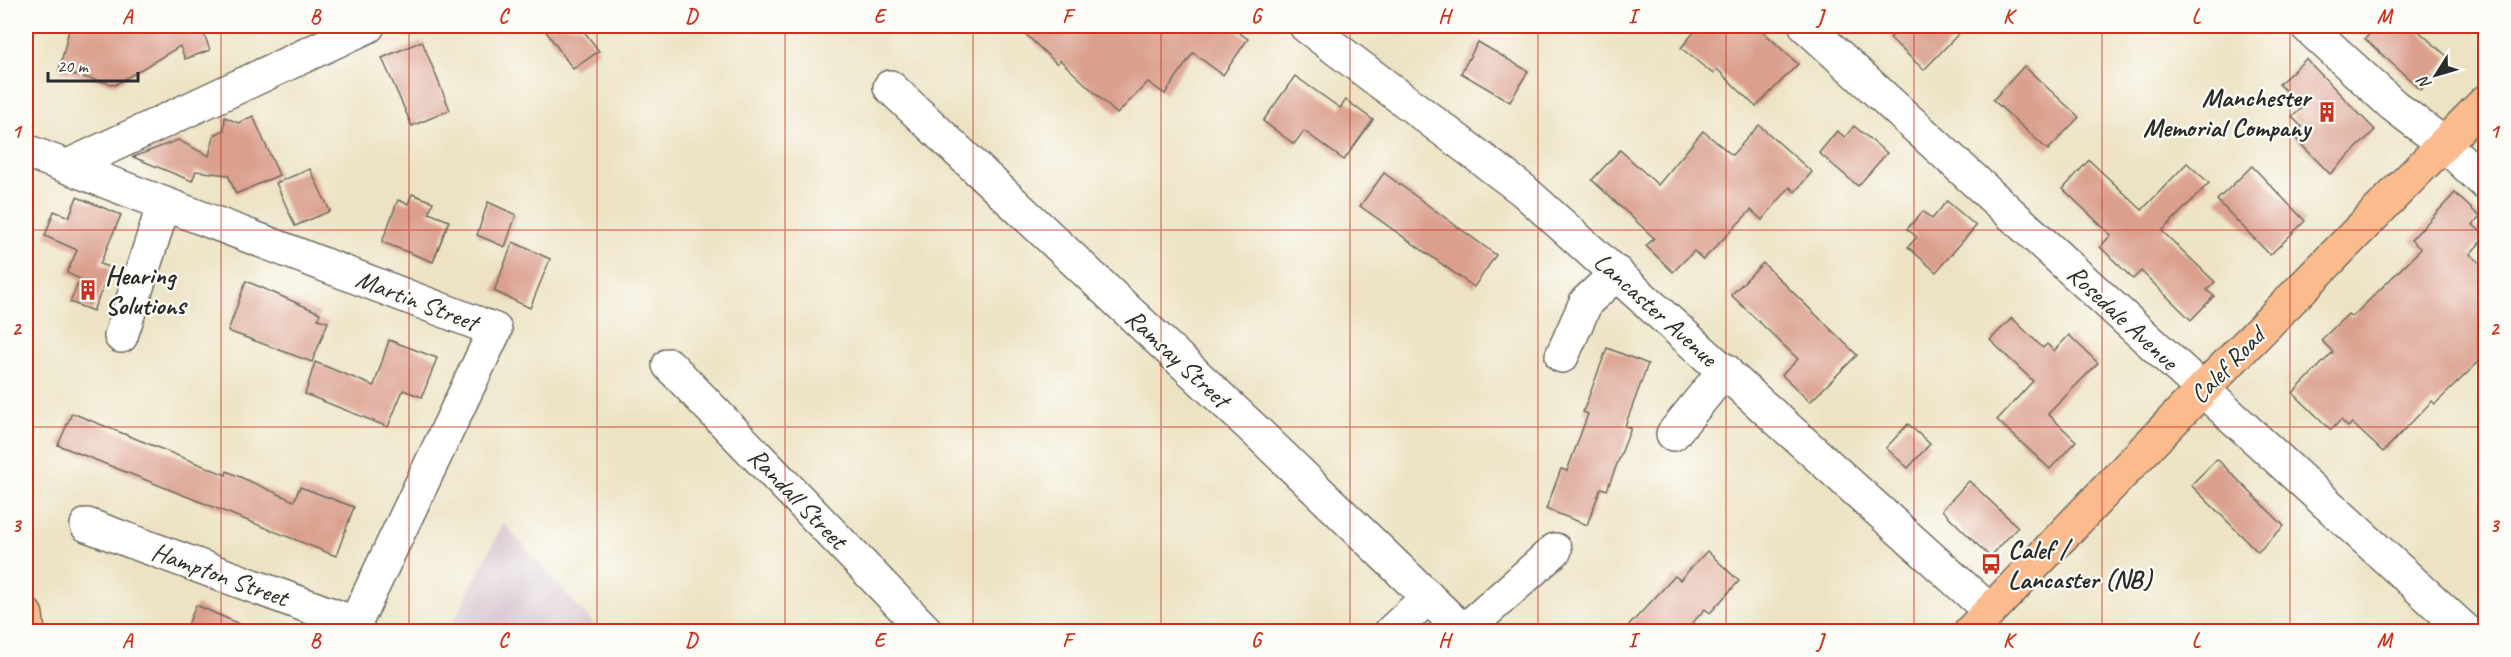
<svg xmlns="http://www.w3.org/2000/svg" width="2511" height="657" viewBox="0 0 2511 657" font-family="Caveat,sans-serif">
<rect width="100%" height="100%" fill="#fdfcf7"/>
<filter id="ink" filterUnits="userSpaceOnUse"><feTurbulence type="fractalNoise" baseFrequency=".0167" numOctaves="2"/><feDisplacementMap in="SourceGraphic" scale="12" xChannelSelector="R" yChannelSelector="G"/><feConvolveMatrix kernelMatrix="1 2 1 2 8 2 1 2 1" color-interpolation-filters="sRGB"/></filter>
<filter id="wash" filterUnits="userSpaceOnUse"><feTurbulence type="fractalNoise" baseFrequency=".008" numOctaves="4" result="noise"/><feDisplacementMap in="SourceGraphic" scale="24" xChannelSelector="R" yChannelSelector="G"/><feGaussianBlur stdDeviation="1.35" result="paint"/><feColorMatrix in="noise" values="0 0 0 0 0 0 0 0 0 0 0 0 0 0 0 0 0 1.4 0 .05"/><feComposite in="paint" operator="in"/></filter>
<g filter="url(#wash)">
<rect width="100%" height="100%" fill="#ede3c4"/>
<polygon fill="#d1bdcb" points="503,523 600,631 449,631"/>
<g id="blocks">
<g fill="#da9f8d">
<polygon points="70,26 213,26 203,31 210,50 185,59 180,46 115,85 59,71"/>
<polygon points="542,26 580,26 599,51 573,69"/>
<polygon points="1017,26 1229,26 1248,39 1223,75 1193,53 1165,94 1148,82 1117,114 1060,60 1057,64"/>
<polygon points="1699,26 1757,26 1798,64 1756,107 1717,69 1713,74 1681,48"/>
<polygon points="1902,26 1966,26 1924,70 1890,38"/>
<polygon points="2377,26 2413,26 2449,58 2421,90 2365,39"/>
<polygon points="422,41 450,110 412,126 382,58"/>
<polygon points="1478,42 1528,71 1510,102 1461,73"/>
<polygon points="2306,59 2375,130 2330,174 2293,136 2302,127 2292,117 2302,108 2279,84"/>
<polygon points="2024,66 2079,117 2048,150 1993,100"/>
<polygon points="1295,76 1340,108 1346,100 1373,120 1344,160 1304,131 1294,144 1263,121"/>
<polygon points="253,116 279,175 236,194 228,175 196,171 192,181 133,157 178,140 209,156 214,135 224,130 225,117 238,123"/>
<polygon points="1759,125 1812,172 1795,192 1790,187 1762,220 1751,210 1703,260 1694,251 1673,272 1646,246 1654,238 1592,180 1620,150 1658,185 1703,131 1732,155"/>
<polygon points="1854,126 1887,153 1858,186 1819,153 1837,131 1845,137"/>
<polygon points="2089,160 2142,210 2187,163 2209,183 2162,231 2215,282 2207,290 2214,296 2191,320 2141,271 2133,279 2100,247 2111,235 2063,189"/>
<polygon points="2252,166 2305,221 2270,255 2217,200"/>
<polygon points="310,169 330,211 295,226 276,183"/>
<polygon points="1384,173 1496,255 1474,287 1360,206"/>
<polygon points="2455,193 2480,217 2473,225 2486,236 2470,254 2486,268 2486,355 2435,404 2432,401 2383,452 2352,423 2348,427 2341,420 2331,430 2293,393 2333,352 2321,340 2348,314 2352,317 2421,249 2411,240"/>
<polygon points="412,194 433,202 429,213 449,221 433,262 382,242 398,200 408,204"/>
<polygon points="77,197 121,215 100,264 111,268 93,311 70,302 80,279 67,273 77,250 45,236 54,211 69,217"/>
<polygon points="1947,201 1976,226 1936,272 1908,247 1917,237 1907,229 1923,211 1932,219"/>
<polygon points="488,202 516,215 505,247 477,235"/>
<polygon points="513,242 550,259 530,308 494,291"/>
<polygon points="1763,263 1857,355 1810,402 1782,375 1798,359 1731,295"/>
<polygon points="246,281 320,313 318,319 328,322 312,362 228,331"/>
<polygon points="2012,318 2043,348 2047,344 2054,351 2069,335 2098,363 2048,414 2076,441 2050,469 1997,420 2033,381 1990,340"/>
<polygon points="389,340 437,358 422,397 403,390 388,427 305,394 315,362 374,386"/>
<polygon points="1607,348 1648,364 1625,426 1631,428 1607,490 1601,488 1587,525 1546,509 1561,469 1567,471 1588,414 1583,412"/>
<polygon points="72,413 226,475 227,471 294,501 300,487 354,507 336,556 58,445"/>
<polygon points="1908,424 1930,444 1908,468 1886,448"/>
<polygon points="2217,459 2284,526 2258,552 2191,485"/>
<polygon points="1969,481 2018,527 1990,557 1942,510"/>
<polygon points="1707,551 1739,581 1710,613 1705,609 1684,632 1623,632 1675,576 1680,580"/>
<polygon points="196,605 258,632 185,632"/>
</g>
</g>
</g>
<g filter="url(#ink)">
<use href="#blocks" fill-opacity="0" stroke="#6f6b61" stroke-width="1.5"/>
<g fill="none" stroke-linecap="round" stroke-linejoin="round">
<g stroke="#6f6b61" stroke-width="36">
<g id="minor">
<polyline points="1306,26 1523,190 1990,611"/>
<polyline points="1806,26 2467,632"/>
<polyline points="2307,26 2393,105 2444,144 2486,184"/>
<polyline points="890,87 1259,434 1464,632"/>
<polyline points="26,151 495,330 351,632"/>
<polyline points="68,166 368,26"/>
<polyline points="121,336 164,204"/>
<polyline points="1562,356 1586,302 1617,273"/>
<polyline points="669,365 927,632"/>
<polyline points="1673,434 1725,370"/>
<polyline points="87,525 354,623"/>
<polyline points="1464,631 1555,550"/>
<polyline points="1391,632 1428,597"/>
</g>
</g>
<g stroke="#6f6b61" stroke-width="36">
<g id="major">
<polyline points="26,615 28,632"/>
<polyline points="1970,632 2202,390 2486,101"/>
</g>
</g>
<use href="#minor" stroke="#fff" stroke-width="33"/>
<use href="#major" stroke="#fbbb8c" stroke-width="33"/>
</g>
</g>
<path fill="none" stroke="#c8321e" stroke-width="1.5" stroke-opacity="0.55" d="M221,26v606M409,26v606M597,26v606M785,26v606M973,26v606M1161,26v606M1350,26v606M1538,26v606M1726,26v606M1914,26v606M2102,26v606M2290,26v606M26,230h2460M26,427h2460"/>
<defs>
<g id="building-bare" transform="scale(1.62)"><path d="M-4-6H4V6H1V3H-1V6H-4ZM-2.5-4.3h1.7v1.8h-1.7ZM.8-4.3h1.7v1.8H.8ZM-2.5-1h1.7V.8h-1.7ZM.8-1h1.7V.8H.8Z" fill="#c8321e" stroke="#fdfcf7" stroke-width="2.5" paint-order="stroke"/></g>
<g id="bus-bare" transform="scale(1.62)"><path d="M-5-6H5V4H4V6H2V4H-2V6H-4V4H-5ZM-3.5-4V0h7V-4ZM-3.5 1.2v1.5H-2V1.2ZM2 1.2v1.5H3.5V1.2Z" fill="#c8321e" stroke="#fdfcf7" stroke-width="2.5" paint-order="stroke"/></g>
</defs>
<g fill-rule="evenodd">
<use href="#building-bare" x="2327" y="112"/>
<use href="#building-bare" x="88" y="290"/>
<use href="#bus-bare" x="1991" y="564"/>
</g>
<g text-anchor="middle" stroke-width="4.5" stroke-linejoin="round" paint-order="stroke">
<g font-size="26" font-weight="bold" fill="#2b2b2b" stroke="#fdfcf7" text-anchor="start">
<text x="2310" y="106" text-anchor="end">Manchester<tspan x="2310" dy="30">Memorial Company</tspan></text>
<text x="105" y="284">Hearing<tspan x="105" dy="30">Solutions</tspan></text>
<text x="2008" y="558">Calef /<tspan x="2008" dy="30">Lancaster (NB)</tspan></text>
</g>
<g font-size="26" fill="#2b2b2b" stroke="#fdfcf7">
<text transform="translate(417 300) rotate(21)" y="9">Martin Street</text>
<text transform="translate(1656 309) rotate(42)" y="9">Lancaster Avenue</text>
<text transform="translate(2123 317) rotate(43)" y="9">Rosedale Avenue</text>
<text transform="translate(1178 358) rotate(43)" y="9">Ramsay Street</text>
<text transform="translate(2227 365) rotate(-46)" y="9">Calef Road</text>
<text transform="translate(798 498) rotate(46)" y="9">Randall Street</text>
<text transform="translate(220 574) rotate(20)" y="9">Hampton Street</text>
</g>
</g>
<rect width="2511" height="657" fill="none" stroke="#fdfcf7" stroke-width="66"/>
<g transform="translate(2436 75) rotate(233)" stroke="#fdfcf7" stroke-width="4.5" paint-order="stroke">
<path d="M0-4.5L10 22L0 15L-10 22Z" fill="#2b2b2b"/>
<text y="-9" font-size="16" font-weight="bold" text-anchor="middle" fill="#2b2b2b">N</text>
</g>
<path d="M48 72v9h90v-9" fill="none" stroke="#2b2b2b" stroke-width="3"/>
<text x="57" y="72" font-size="18" fill="#2b2b2b" stroke="#fdfcf7" stroke-width="4.5" paint-order="stroke">20 m</text>
<rect x="33" y="33" width="2445" height="591" fill="none" stroke="#c8321e" stroke-width="2"/>
<g font-size="20" text-anchor="middle" font-weight="bold" fill="#c8321e">
<text x="127" y="23">A</text>
<text x="315" y="23">B</text>
<text x="503" y="23">C</text>
<text x="691" y="23">D</text>
<text x="879" y="23">E</text>
<text x="1067" y="23">F</text>
<text x="1256" y="23">G</text>
<text x="1444" y="23">H</text>
<text x="1632" y="23">I</text>
<text x="1820" y="23">J</text>
<text x="2008" y="23">K</text>
<text x="2196" y="23">L</text>
<text x="2384" y="23">M</text>
<text x="16" y="138">1</text>
<text x="2494" y="138">1</text>
<text x="16" y="335">2</text>
<text x="2494" y="335">2</text>
<text x="16" y="532">3</text>
<text x="2494" y="532">3</text>
<text x="127" y="647">A</text>
<text x="315" y="647">B</text>
<text x="503" y="647">C</text>
<text x="691" y="647">D</text>
<text x="879" y="647">E</text>
<text x="1067" y="647">F</text>
<text x="1256" y="647">G</text>
<text x="1444" y="647">H</text>
<text x="1632" y="647">I</text>
<text x="1820" y="647">J</text>
<text x="2008" y="647">K</text>
<text x="2196" y="647">L</text>
<text x="2384" y="647">M</text>
</g>
</svg>
